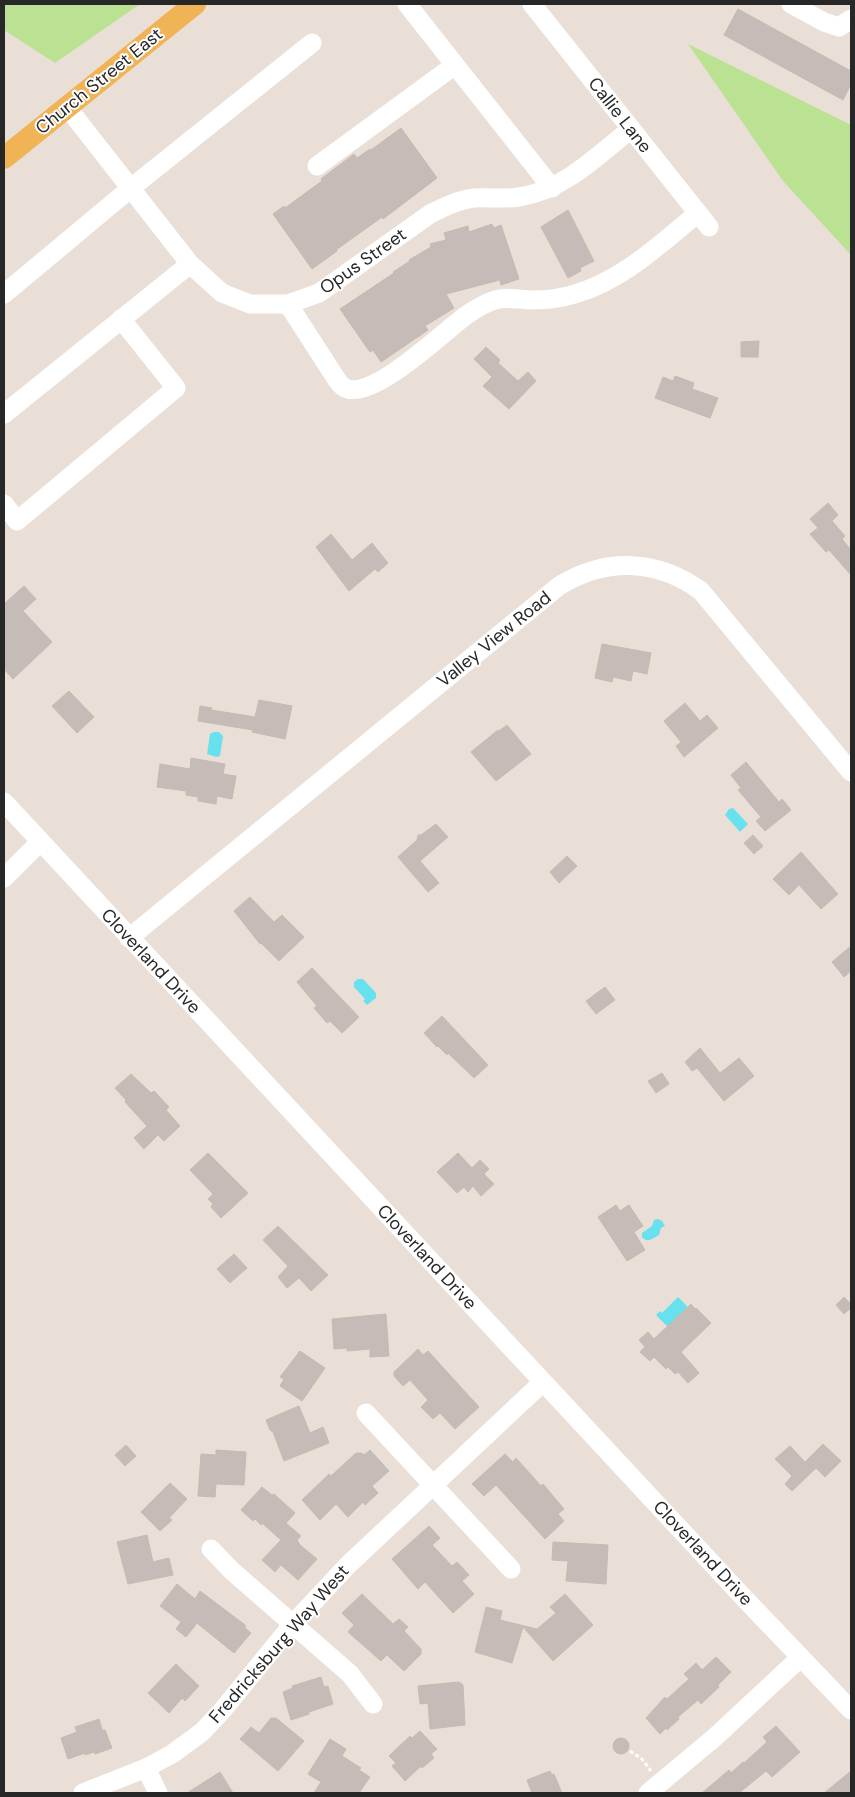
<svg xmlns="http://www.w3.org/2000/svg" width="855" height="1797" viewBox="0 0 855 1797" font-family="'DM Sans',sans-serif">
<rect width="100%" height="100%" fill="#eadfd7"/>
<g fill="#bbe193">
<polygon points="4,4 140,4 55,63 4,30"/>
<polygon points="688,44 851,125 851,255 783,181"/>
</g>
<g fill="#68e1ee">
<polygon points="214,732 219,732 223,736 220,756 216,757 207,754 210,734"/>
<polygon points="733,808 748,824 740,832 725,815 729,809"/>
<polygon points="358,979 363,979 376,993 376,998 367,1005 363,1001 365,999 354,987 354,982"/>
<path d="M658,1219l4,2 3,5 -4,2 -2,7c-6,3 -11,9 -17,2v-4l10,-7 2,-6z"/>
<polygon points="678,1297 687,1306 687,1308 668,1327 656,1315 660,1311 662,1313"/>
</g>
<g fill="#c5bcb7" stroke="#c5bbb2">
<polygon points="738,9 851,71 851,84 843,100 724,35"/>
<polygon points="401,128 437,178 383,219 382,217 336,250 337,251 312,269 273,214 284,206 285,208 322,181 321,179 354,154 357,158 370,149 371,150"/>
<polygon points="568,210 594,261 580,268 581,271 568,278 541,227"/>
<polygon points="492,224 494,228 501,225 519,279 501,285 500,280 446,294 454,308 425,326 428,330 381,362 373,350 370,352 340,309 394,273 393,272 410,261 409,260 431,247 430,244 446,240 444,233 468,226 469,232"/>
<polygon points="759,341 758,357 741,357 741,342"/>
<polygon points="486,347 500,360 498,363 518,381 528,372 536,381 509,409 483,386 492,377 474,359"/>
<polygon points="675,376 694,383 692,389 718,398 710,418 655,398 663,377 673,381"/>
<polygon points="828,503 838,515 832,521 845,536 842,539 851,550 851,575 829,550 826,552 810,534 818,528 810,519"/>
<polygon points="331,534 352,560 372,543 388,563 378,572 375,569 349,591 316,547"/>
<polygon points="24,586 36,599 23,611 52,642 13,679 4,669 4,604"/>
<polygon points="602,644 651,653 647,674 633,671 631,681 613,677 612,682 595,678"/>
<polygon points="69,691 94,717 77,733 52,706"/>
<polygon points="259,700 292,706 285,739 252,732 253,730 198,721 200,706 212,708 211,710 255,717"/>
<polygon points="685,703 700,721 707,715 718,728 684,757 676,746 681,742 664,721"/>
<polygon points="507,725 531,754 496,781 471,752 498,730 499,731"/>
<polygon points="191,758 225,764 223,774 236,776 232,799 217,796 216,804 198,801 198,797 186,795 186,791 157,787 160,764 190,769"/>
<polygon points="746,762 779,802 782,799 791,810 765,831 756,821 761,817 738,790 741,788 731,775"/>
<polygon points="436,824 448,837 420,861 439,883 428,892 398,857 417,840 418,835 421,835"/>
<polygon points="753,835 763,846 754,854 744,843"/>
<polygon points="801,852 838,894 821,909 799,885 789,895 773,879"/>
<polygon points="567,856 577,866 559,883 550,872"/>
<polygon points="250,897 274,922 282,915 304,937 279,961 261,943 260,944 234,911"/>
<polygon points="851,946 851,971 844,977 832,962"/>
<polygon points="312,968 359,1017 342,1033 330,1021 327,1023 314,1008 317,1006 297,982"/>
<polygon points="605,987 615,1000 596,1014 586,1001"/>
<polygon points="442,1016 488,1065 474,1078 448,1053 447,1055 438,1046 437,1047 424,1033"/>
<polygon points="700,1048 720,1073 739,1058 754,1076 724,1101 697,1068 692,1071 685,1062"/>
<polygon points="662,1073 669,1084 656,1093 648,1081"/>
<polygon points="131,1074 151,1093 154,1091 169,1107 166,1110 180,1126 164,1141 158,1135 144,1149 134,1138 147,1126 125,1102 126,1100 115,1088"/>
<polygon points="208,1153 248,1193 221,1218 211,1207 213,1204 208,1199 213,1194 190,1170"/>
<polygon points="458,1153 472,1168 480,1160 489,1169 484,1174 494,1184 481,1196 473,1186 468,1192 464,1187 457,1193 437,1172"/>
<polygon points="616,1205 620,1211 629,1205 643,1226 634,1232 645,1250 627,1261 598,1217"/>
<polygon points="278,1226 328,1275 311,1291 299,1278 287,1288 278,1277 288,1266 263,1240"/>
<polygon points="234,1254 247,1268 230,1283 217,1269"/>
<polygon points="844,1297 851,1304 851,1308 844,1314 836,1305"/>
<polygon points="691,1304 695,1309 696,1308 711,1323 681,1352 699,1373 688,1383 678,1372 675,1374 668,1367 666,1369 654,1357 650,1361 640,1352 645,1347 639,1340 648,1332 654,1339"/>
<polygon points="386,1314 389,1356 370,1357 370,1349 347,1351 347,1348 334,1349 332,1319"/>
<polygon points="418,1349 423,1355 428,1351 479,1407 455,1429 440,1413 433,1419 421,1407 428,1400 410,1380 403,1386 394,1376 394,1372"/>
<polygon points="300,1351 325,1368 302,1401 280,1386 284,1379 280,1377"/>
<polygon points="299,1406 310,1433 323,1427 329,1443 284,1461 273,1432 270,1430 266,1420"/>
<polygon points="823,1444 841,1461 825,1477 816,1468 792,1491 785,1484 792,1476 775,1459 790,1446 805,1462"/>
<polygon points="126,1445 136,1456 125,1466 115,1455"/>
<polygon points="216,1450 246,1452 244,1485 216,1484 215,1497 198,1496 201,1454 216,1455"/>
<polygon points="370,1450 389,1471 372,1486 378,1493 365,1505 363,1502 348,1517 336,1504 320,1520 302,1500 329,1474 331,1476 356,1453 361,1453 364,1455"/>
<polygon points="505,1454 513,1462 516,1458 541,1486 543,1484 564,1509 558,1514 564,1521 545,1539 496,1485 484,1496 472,1484"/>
<polygon points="170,1483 187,1499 169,1518 172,1520 160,1531 141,1512"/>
<polygon points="262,1487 272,1495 274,1494 295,1513 286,1523 301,1536 297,1540 300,1545 317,1559 298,1580 281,1565 275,1572 262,1560 281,1540 262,1523 261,1525 255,1519 253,1521 241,1510"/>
<polygon points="429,1526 440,1538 432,1545 452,1566 457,1562 469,1575 462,1581 474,1594 453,1613 425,1582 418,1589 392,1559"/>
<polygon points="147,1535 153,1562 169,1558 173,1575 128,1584 117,1542"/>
<polygon points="553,1542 608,1545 606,1584 566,1581 568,1561 552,1560"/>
<polygon points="177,1584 195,1599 200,1591 245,1625 245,1628 251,1633 234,1653 197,1623 186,1637 176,1629 181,1622 160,1606"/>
<polygon points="362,1594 393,1624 399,1619 408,1627 404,1631 421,1649 421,1654 404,1671 387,1655 381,1661 348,1632 354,1625 342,1613"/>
<polygon points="565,1594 593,1625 553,1661 523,1627 512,1663 475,1652 486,1607 502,1611 500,1620 537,1629 556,1613 550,1607"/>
<polygon points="716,1657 731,1672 718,1685 719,1687 701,1704 698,1700 678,1717 679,1719 667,1730 666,1728 660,1734 646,1718 665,1697 667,1699 689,1679 684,1674 696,1663 702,1670"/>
<polygon points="176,1664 199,1686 185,1701 182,1698 169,1713 148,1693"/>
<polygon points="321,1677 324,1687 328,1686 333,1704 309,1712 309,1714 291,1720 283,1692 293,1688 292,1686"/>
<polygon points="459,1682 463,1685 465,1725 430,1729 428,1703 420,1704 418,1686"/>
<polygon points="271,1718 276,1718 304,1741 278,1771 240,1739 251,1727 259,1733"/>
<polygon points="99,1719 102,1730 105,1730 112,1748 95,1754 94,1752 85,1755 85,1753 68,1759 61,1738 77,1732 75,1727"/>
<polygon points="776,1726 800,1752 772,1777 766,1771 739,1793 702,1793 729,1770 731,1773 743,1762 744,1763 767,1742 763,1737"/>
<polygon points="420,1731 437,1749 431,1754 434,1758 422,1768 421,1766 405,1781 392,1766 396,1763 389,1756 410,1736 412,1738"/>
<circle cx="621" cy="1746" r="8"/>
<polygon points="330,1739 346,1749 342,1756 361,1768 359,1770 370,1777 359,1793 314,1793 321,1782 308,1774"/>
<polygon points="550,1771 552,1775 554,1774 562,1793 532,1793 527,1780"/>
<polygon points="851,1771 851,1793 824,1793"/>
<polygon points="220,1772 233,1793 187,1793"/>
</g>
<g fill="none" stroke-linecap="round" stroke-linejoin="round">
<polyline stroke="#fff" stroke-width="3" stroke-dasharray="4 2.5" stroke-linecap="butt" points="630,1751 642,1759 651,1771"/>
<g stroke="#fff" stroke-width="19">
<polyline points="407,4 552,188"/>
<polyline points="532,4 709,227"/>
<polyline points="791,4 824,22 839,27 851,19"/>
<path d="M67,107l123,157 32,29 28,11h38l31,-11 111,-79c14,-7 28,-14 44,-16 16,-1 34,2 50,-2 42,-8 74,-41 107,-67"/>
<polyline points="317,166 455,65"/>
<polyline points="4,294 131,188 312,43"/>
<path d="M288,304l49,76c3,4 6,8 11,9 29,8 96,-58 120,-75 9,-6 20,-13 31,-15 11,-2 23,1 34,1 14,0 29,-2 42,-6 48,-14 85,-50 123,-81"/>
<polyline points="4,414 190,264"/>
<polyline points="4,504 17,521 176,388 121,319"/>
<polyline points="4,802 745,1599 851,1710"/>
<polyline points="4,878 40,842"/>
<path d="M129,938l430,-352c47,-29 98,-27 142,5l150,181"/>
<polyline points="366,1413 511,1569"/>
<polyline points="211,1549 232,1571 350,1674 373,1704"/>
<polyline points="146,1768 158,1793"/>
<polyline points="83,1793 146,1768 172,1754 202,1732 221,1712 292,1625 348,1565 543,1382"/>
<polyline points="648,1793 714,1738 800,1658"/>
</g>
<polyline stroke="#f0b356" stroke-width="22" points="4,158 195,4"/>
</g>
<g text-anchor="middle" stroke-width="4" stroke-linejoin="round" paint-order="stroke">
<g font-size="18" fill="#272727" stroke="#fff">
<text transform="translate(99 81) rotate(-39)" y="6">Church Street East</text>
<text transform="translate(620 115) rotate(52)" y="6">Callie Lane</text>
<text transform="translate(363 261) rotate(-35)" y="6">Opus Street</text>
<text transform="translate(494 639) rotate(-39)" y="6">Valley View Road</text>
<text transform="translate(151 961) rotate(47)" y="6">Cloverland Drive</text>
<text transform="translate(427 1257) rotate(47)" y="6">Cloverland Drive</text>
<text transform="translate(703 1553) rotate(47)" y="6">Cloverland Drive</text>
<text transform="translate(279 1644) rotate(-49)" y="6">Fredricksburg Way West</text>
</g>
</g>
<rect width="855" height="1797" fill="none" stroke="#272727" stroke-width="10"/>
</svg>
